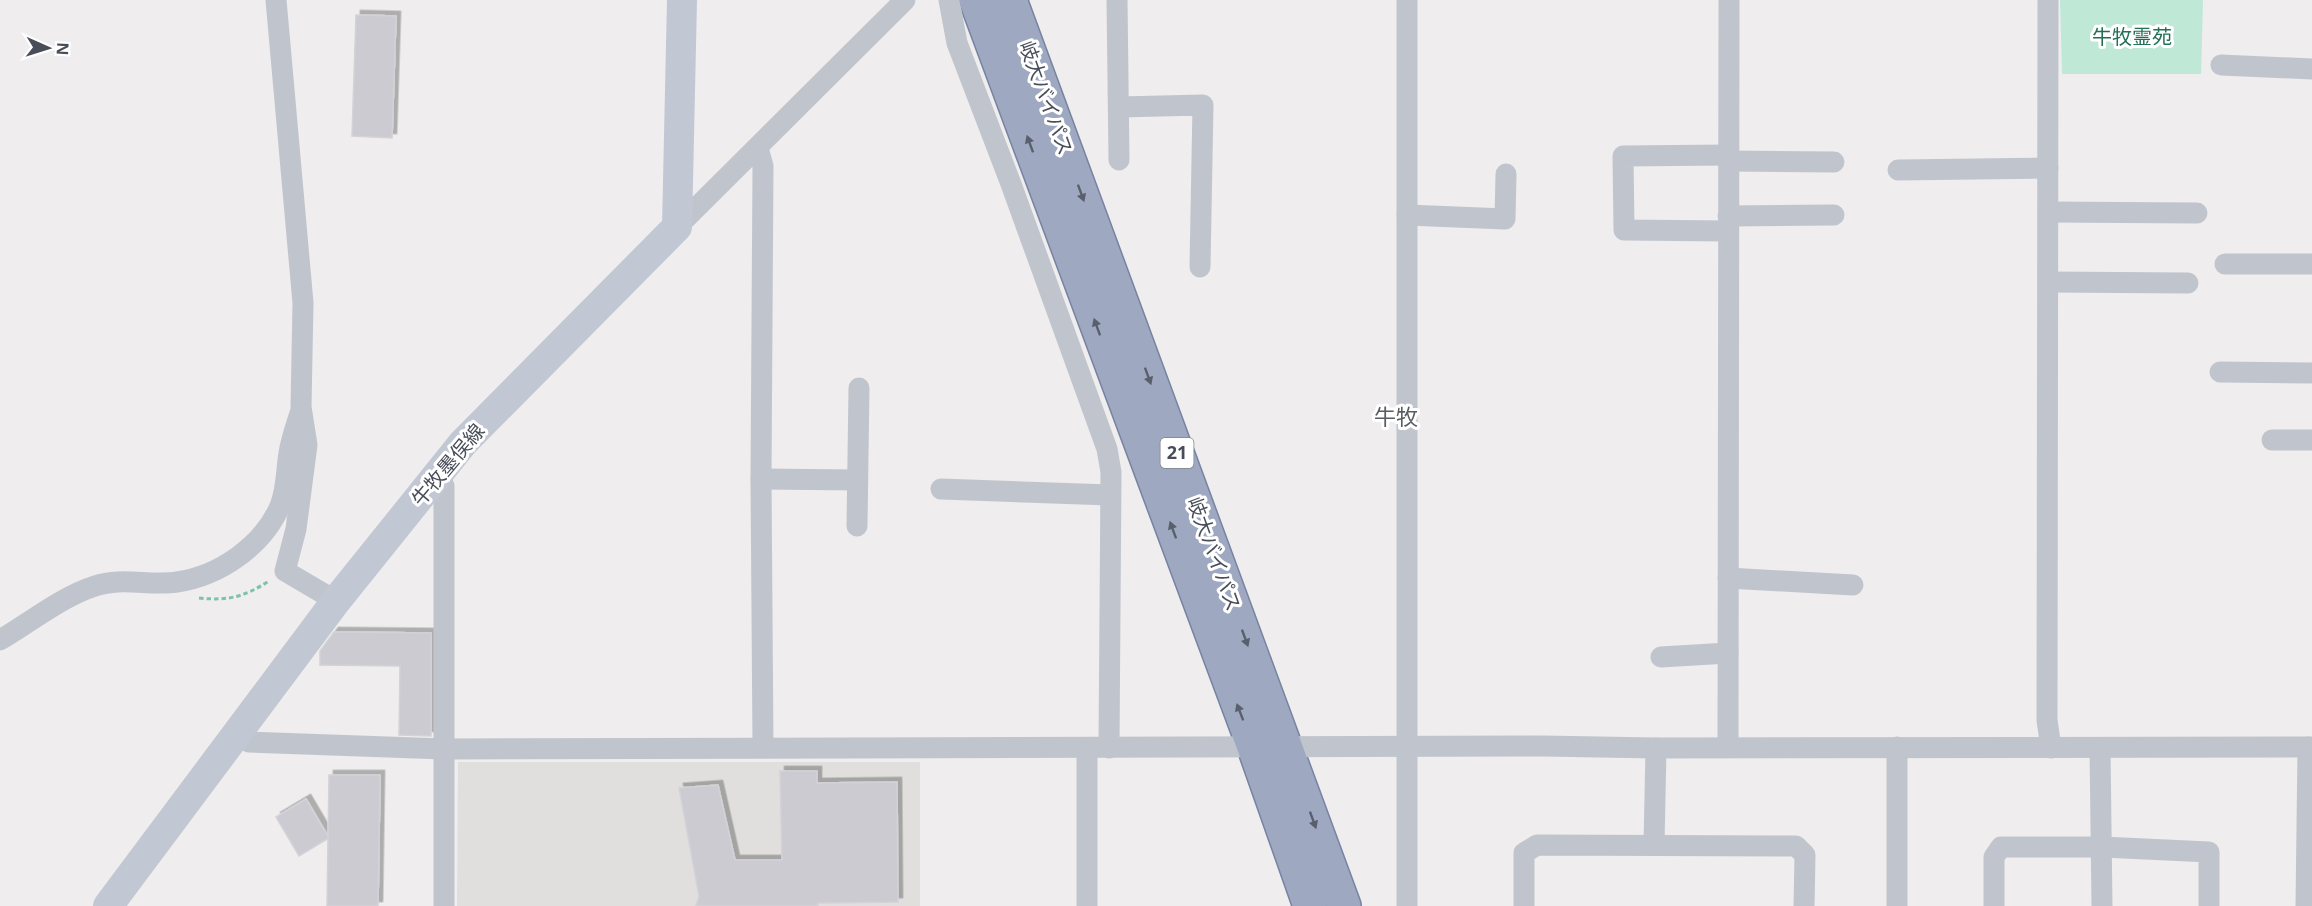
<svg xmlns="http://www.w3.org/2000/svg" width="2312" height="906" viewBox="0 0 2312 906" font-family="'Open Sans','Noto Sans JP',sans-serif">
<defs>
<filter id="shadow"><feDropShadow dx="4.5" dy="-4.5" stdDeviation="0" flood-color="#0004"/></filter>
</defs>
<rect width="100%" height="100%" fill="#efeded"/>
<polygon fill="#e0dfde" points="458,762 920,762 920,906 457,906"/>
<polygon fill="#c0e8d6" points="2060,0 2203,0 2201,74 2062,74"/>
<g fill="#cbcbd1" stroke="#d2d2d8" stroke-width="1.5" filter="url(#shadow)">
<polygon points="356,15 396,16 392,138 352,136"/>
<polygon points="334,632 431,633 431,736 399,735 400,666 320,665 320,651"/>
<polygon points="780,771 817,771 817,783 897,782 898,902 818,903 818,906 696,906 699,896 679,788 718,785 735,860 782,860"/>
<polygon points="329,775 380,775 378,906 327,906"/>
<polygon points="306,799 329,838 299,856 276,817"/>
</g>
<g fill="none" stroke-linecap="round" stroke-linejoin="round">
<g stroke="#7683a1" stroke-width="36">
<g id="trunk">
<polyline points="976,0 1254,747 1310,906"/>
<polyline points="1010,0 1344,906"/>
</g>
</g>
<path stroke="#7dc2ab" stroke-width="3" stroke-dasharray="4.5 3" stroke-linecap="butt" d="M199,598c29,3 45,-1 70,-17"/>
<g stroke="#c0c5cd" stroke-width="21">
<polyline points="276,0 303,303 301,407 307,445 296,529 285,571 336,601"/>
<polyline points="949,0 957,43 1011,184 1107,449 1111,472 1109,748"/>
<polyline points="1117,0 1119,160"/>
<polyline points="1407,0 1407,906"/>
<polyline points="2048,0 2047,720 2051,748"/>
<polyline points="2221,65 2312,69"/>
<polyline points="1119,107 1203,105 1200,267"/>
<polyline points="758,148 763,166 761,479 763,747"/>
<polyline points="1728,155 1623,156 1624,230 1728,231"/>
<polyline points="1728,161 1834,162"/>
<polyline points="1898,170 2048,168"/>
<polyline points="2048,212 2197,213"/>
<polyline points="1407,215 1505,219 1506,174"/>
<polyline points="1728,216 1834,215"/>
<polyline points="677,227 905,0"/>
<polyline points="2225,264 2312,264"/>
<polyline points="2048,282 2188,283"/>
<polyline points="2220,372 2312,373"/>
<polyline points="2272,440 2312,440"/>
<polyline points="438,474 444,486 444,906"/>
<polyline points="761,479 857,480"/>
<polyline points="941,489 1110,495"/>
<polyline points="857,526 859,388"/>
<polyline points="1728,578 1853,585"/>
<path d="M0,640c31,-18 61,-43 95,-54 26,-9 55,0 82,-4 42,-6 86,-36 103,-76 7,-17 6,-35 9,-53 2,-13 7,-27 11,-40"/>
<polyline points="1661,657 1728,653"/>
<polyline points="236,736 249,742 444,749 1542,746 1656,748 2312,747"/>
<polyline points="1728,747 1729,0"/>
<polyline points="1087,748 1087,906"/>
<polyline points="2100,748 2102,906"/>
<polyline points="1654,845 1656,748"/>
<polyline points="1524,906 1524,853 1537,845 1796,846 1805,855 1804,906"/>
<polyline points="1897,906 1897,747"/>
<polyline points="1994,906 1994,857 2001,847 2102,847 2209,852 2209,906"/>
<polyline points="2306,906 2308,747"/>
</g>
<polyline stroke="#c2c7d4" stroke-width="30" points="108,906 336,601 463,443 677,227 682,0"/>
<use href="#trunk" stroke="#9ea8c0" stroke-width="33"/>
</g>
<defs><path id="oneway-solid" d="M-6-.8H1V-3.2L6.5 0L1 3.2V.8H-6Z" transform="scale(1.5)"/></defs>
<g fill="#595f6d">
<use href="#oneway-solid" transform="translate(1030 144) rotate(-110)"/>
<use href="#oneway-solid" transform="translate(1081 193) rotate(70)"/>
<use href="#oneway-solid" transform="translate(1097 327) rotate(-110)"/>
<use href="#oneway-solid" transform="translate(1148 376) rotate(70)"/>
<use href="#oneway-solid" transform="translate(1173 530) rotate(-110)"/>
<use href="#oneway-solid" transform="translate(1245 638) rotate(70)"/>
<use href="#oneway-solid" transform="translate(1240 712) rotate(-111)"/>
<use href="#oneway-solid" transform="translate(1313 820) rotate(70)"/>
</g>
<g text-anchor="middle" stroke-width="6" stroke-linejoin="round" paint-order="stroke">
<rect fill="#fff" stroke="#7f828a" stroke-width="1.5" x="1160.5" y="438" width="33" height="30" rx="4.5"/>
<g font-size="18" font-weight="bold" fill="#484d58">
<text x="1177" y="459">21</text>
</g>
<g font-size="20" fill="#226f56" stroke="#fff">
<text x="2132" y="44">牛牧霊苑</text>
</g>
<g font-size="20" fill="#484d58" stroke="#fff">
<text transform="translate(1046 98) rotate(70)" y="7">岐大バイパス</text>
<text transform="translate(448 465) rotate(-50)" y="7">牛牧墨俣線</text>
<text transform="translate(1214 554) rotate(70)" y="7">岐大バイパス</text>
</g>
<g font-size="22" fill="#5b5c61" stroke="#fff">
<text x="1396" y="425">牛牧</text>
</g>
</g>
<g transform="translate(48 48) rotate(93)" stroke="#ffffff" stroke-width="4.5" paint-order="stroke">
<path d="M0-4.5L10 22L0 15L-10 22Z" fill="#484d58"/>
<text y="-9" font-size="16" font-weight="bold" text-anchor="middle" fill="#484d58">N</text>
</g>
</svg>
